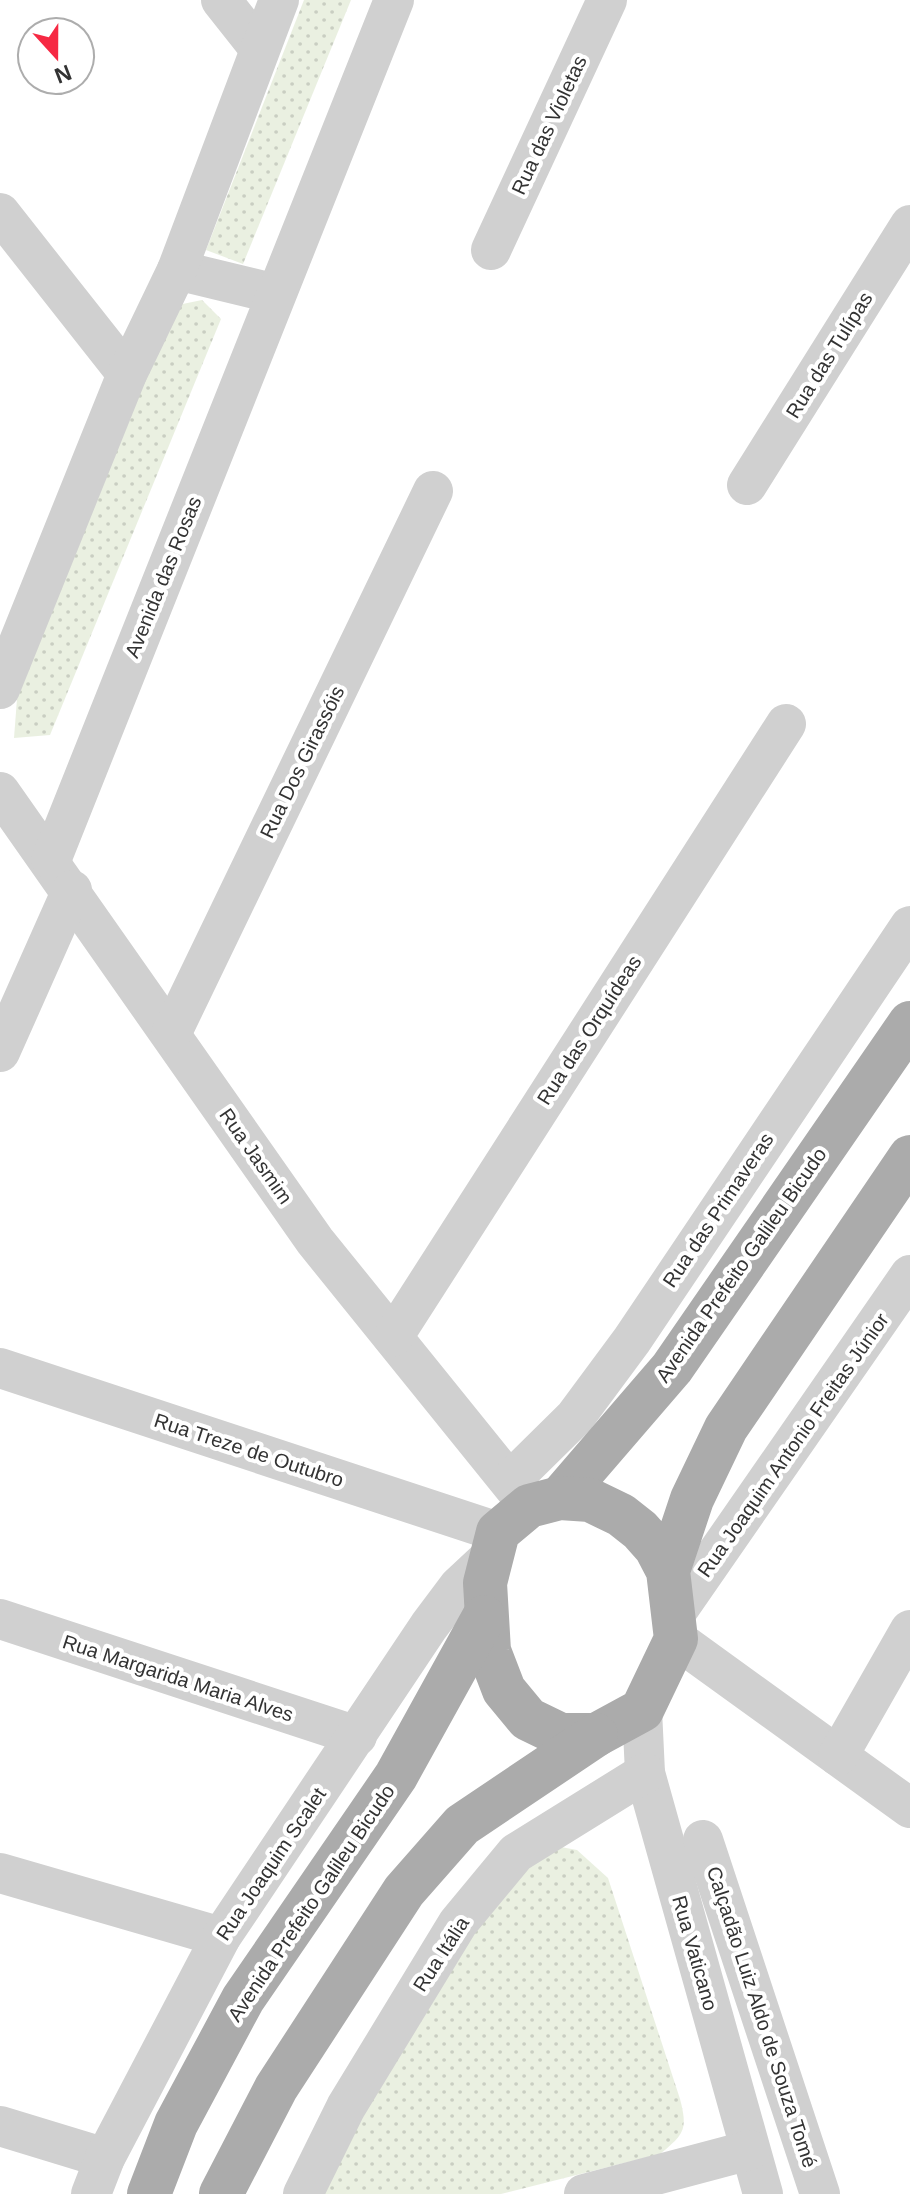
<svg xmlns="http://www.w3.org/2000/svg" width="910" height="2194" viewBox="0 0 910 2194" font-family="Helvetica,sans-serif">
<defs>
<pattern id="park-dots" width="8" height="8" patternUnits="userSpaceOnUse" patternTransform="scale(2)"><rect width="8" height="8" fill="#eaf0e1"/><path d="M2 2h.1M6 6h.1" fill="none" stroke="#c9cec2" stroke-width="1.8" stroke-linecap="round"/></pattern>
</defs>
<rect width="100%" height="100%" fill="#fff"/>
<g fill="url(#park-dots)">
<polygon points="304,0 351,0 243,264 206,250"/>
<polygon points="202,300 221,319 50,735 14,738 17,699 173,306"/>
<path d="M550,1845l27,5 31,28 72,221c8,31 4,35 -20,55l-159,40h-186l169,-283z"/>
</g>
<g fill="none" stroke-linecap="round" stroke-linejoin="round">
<g stroke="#d0d0d0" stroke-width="40">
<polyline points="221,0 259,48"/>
<polyline points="0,213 127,374"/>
<polyline points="491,250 607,0"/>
<polyline points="177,270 276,294"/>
<polyline points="747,485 910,225"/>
<polyline points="0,689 127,374 177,270 279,0"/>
<polyline points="0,792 315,1241 529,1506"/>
<polyline points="51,860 394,0"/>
<polyline points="171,1034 433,491"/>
<polyline points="0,1052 72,890"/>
<polyline points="393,1337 786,724"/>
<polyline points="0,1368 498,1532"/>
<polyline points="510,1481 575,1417 632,1340 910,926"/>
<polyline points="675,1614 910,1275"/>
<polyline points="0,1619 357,1736"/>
<polyline points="676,1639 910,1808"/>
<polyline points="642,1710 645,1773 763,2194"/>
<polyline points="838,1756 910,1630"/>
<polyline points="703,1840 820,2194"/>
<polyline points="0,1873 221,1937"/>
<polyline points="0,2126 105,2158"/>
<polyline points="91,2194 105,2158 221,1937 429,1626 459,1586 489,1558"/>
<polyline points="303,2194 346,2107 458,1923 516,1853 645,1773"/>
<polyline points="584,2194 750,2150"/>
</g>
<g stroke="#ababab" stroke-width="44">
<polyline points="560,1498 672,1368 910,1023"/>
<polyline points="668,1571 656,1548 640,1530 621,1515 590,1500 560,1498 529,1506 498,1532 485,1583 489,1651 504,1690 528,1719 561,1735 596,1735 642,1710 676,1639 668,1571 692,1499 726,1428 910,1157"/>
<polyline points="149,2194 176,2124 243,1999 396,1776 484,1617"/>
<polyline points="221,2194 276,2088 404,1891 462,1825 596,1735"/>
</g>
</g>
<g text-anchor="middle" stroke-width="8" stroke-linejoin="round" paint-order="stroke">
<g font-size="20" fill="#333" stroke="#fff">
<text transform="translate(549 125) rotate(-65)" y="7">Rua das Violetas</text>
<text transform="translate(829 355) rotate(-58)" y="7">Rua das Tulípas</text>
<text transform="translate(163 577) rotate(-68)" y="7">Avenida das Rosas</text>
<text transform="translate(302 762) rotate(-64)" y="7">Rua Dos Girassóis</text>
<text transform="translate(589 1030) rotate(-57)" y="7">Rua das Orquídeas</text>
<text transform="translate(256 1156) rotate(55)" y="7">Rua Jasmim</text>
<text transform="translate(718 1210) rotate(-56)" y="7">Rua das Primaveras</text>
<text transform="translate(741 1265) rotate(-55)" y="7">Avenida Prefeito Galileu Bicudo</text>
<text transform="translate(793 1445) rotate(-55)" y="7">Rua Joaquim Antonio Freitas Júnior</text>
<text transform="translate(249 1450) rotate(18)" y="7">Rua Treze de Outubro</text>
<text transform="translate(178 1678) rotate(18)" y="7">Rua Margarida Maria Alves</text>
<text transform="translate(271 1864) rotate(-56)" y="7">Rua Joaquim Scalet</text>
<text transform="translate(311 1903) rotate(-56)" y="7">Avenida Prefeito Galileu Bicudo</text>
<text transform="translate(695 1953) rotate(74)" y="7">Rua Vaticano</text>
<text transform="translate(441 1954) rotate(-57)" y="7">Rua Itália</text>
<text transform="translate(762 2017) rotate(72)" y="7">Calçadão Luiz Aldo de Souza Tomé</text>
</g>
</g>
<g transform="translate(56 56) rotate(159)"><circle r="38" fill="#ffffff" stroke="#adadad" stroke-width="2"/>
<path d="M0-6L14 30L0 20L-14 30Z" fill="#f62943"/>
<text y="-12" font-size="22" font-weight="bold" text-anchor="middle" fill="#333333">N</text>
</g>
</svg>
